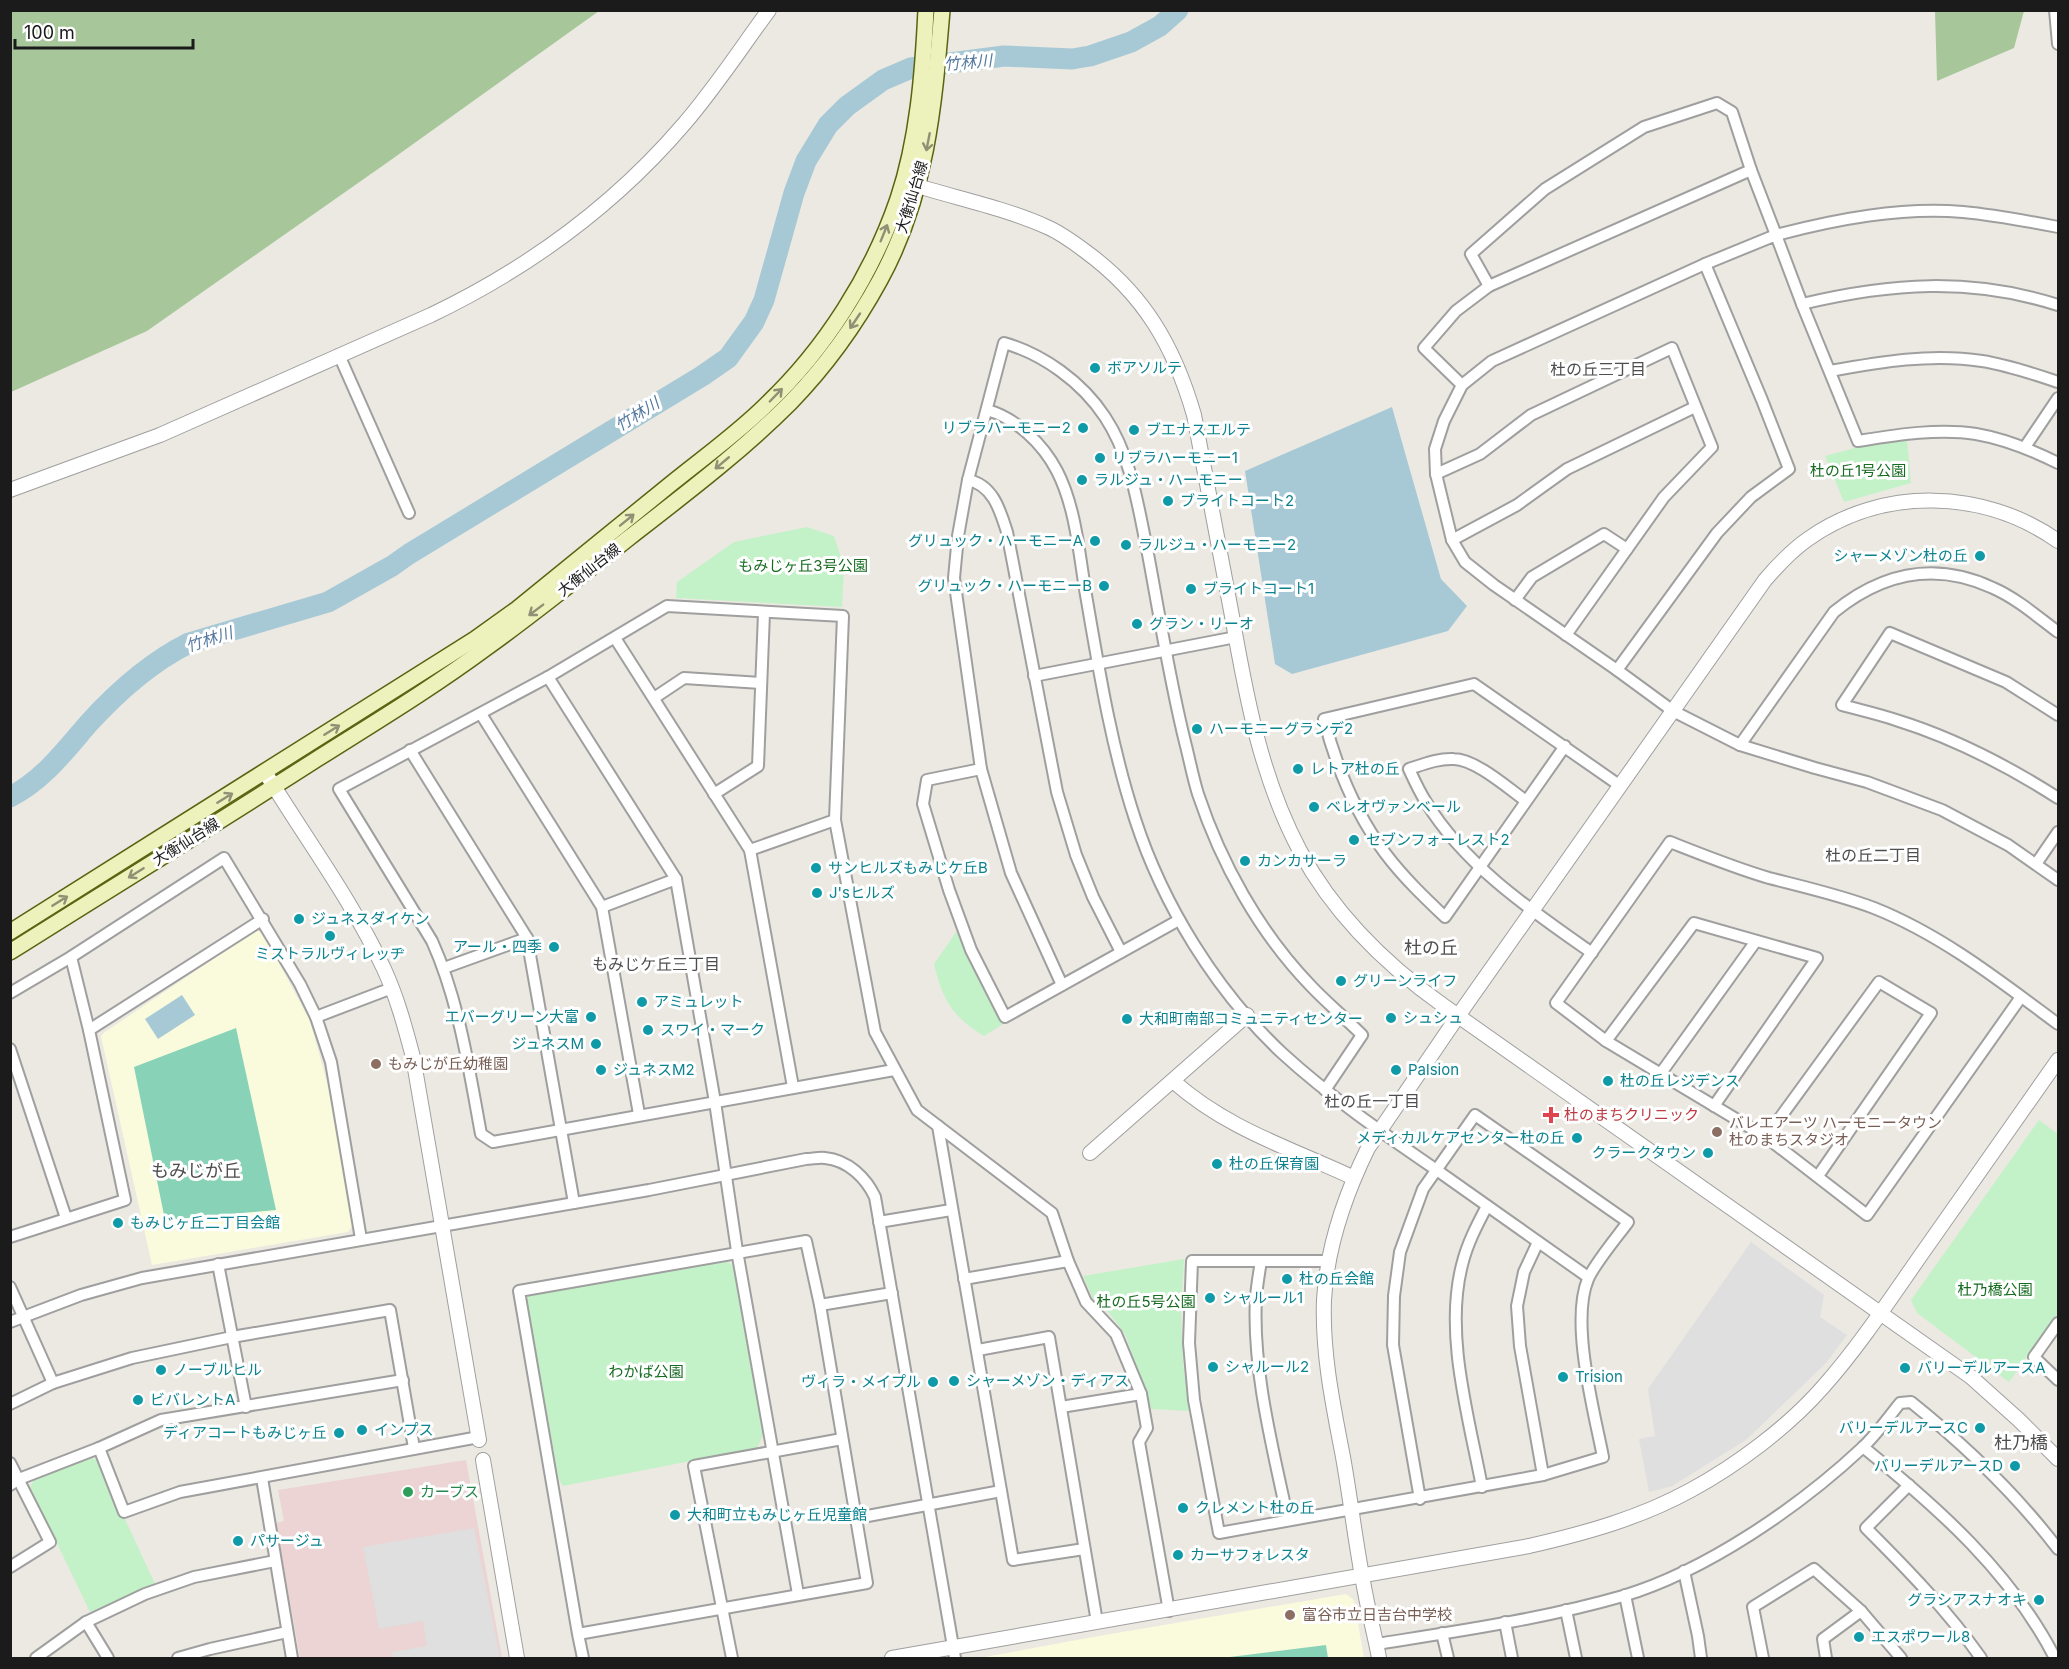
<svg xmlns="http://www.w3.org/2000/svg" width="2069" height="1669" viewBox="0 0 2069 1669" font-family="Inter,'Noto Sans JP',sans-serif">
<rect width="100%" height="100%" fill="#ece9e2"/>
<polygon fill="#ebd4d3" points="466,1460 502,1658 300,1658 276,1523 284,1521 278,1490"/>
<g fill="#fafbdc">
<polygon points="256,930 263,933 310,1021 330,1093 354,1223 348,1232 152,1265 101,1036 105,1032"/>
<polygon points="1346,1594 1354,1600 1364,1658 980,1658 1093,1637"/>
</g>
<g fill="#a7c79b">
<polygon points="10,11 11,10 599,11 388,162 147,331 11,392"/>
<polygon points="1935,11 1935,10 2024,11 2014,48 1937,81"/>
</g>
<g fill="#c3f2c8">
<polygon points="1907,439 1911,483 1844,502 1825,456 1877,442"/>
<polygon points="807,527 834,536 844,567 842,607 676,598 677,582 734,542"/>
<path d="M957,931l46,93 -19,12c-32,-20 -41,-35 -50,-72z"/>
<polygon points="2039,1120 2058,1134 2058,1313 2009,1382 1917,1313 1911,1300"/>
<polygon points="1184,1259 1181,1311 1183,1362 1189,1411 1151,1409 1125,1334 1109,1313 1093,1299 1083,1276"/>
<polygon points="725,1260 733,1266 763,1435 757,1448 563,1486 559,1480 526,1300 530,1295"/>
<polygon points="90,1457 98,1461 156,1586 90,1612 30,1487 34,1480"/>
</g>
<g fill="#88d3b8">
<polygon points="236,1028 276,1210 165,1220 134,1067"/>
<polygon points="1326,1645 1328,1658 1222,1658"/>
</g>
<g fill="#dfdfdf">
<polygon points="1751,1242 1824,1295 1820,1317 1847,1335 1826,1363 1746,1440 1672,1486 1649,1492 1639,1439 1655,1436 1648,1389"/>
<polygon points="474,1528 500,1658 393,1658 392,1652 427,1646 423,1621 379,1629 363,1547"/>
</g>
<g fill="#a7c9d5">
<polygon points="1392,407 1441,579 1467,606 1448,631 1292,674 1275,664 1245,471"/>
<polygon points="182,995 195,1015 158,1039 145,1019"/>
</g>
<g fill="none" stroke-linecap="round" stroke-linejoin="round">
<path stroke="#a7c9d5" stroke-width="21" d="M10,797c33,-17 54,-45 78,-73 29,-32 61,-61 101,-81l139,-41 64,-36 17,-12 293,-178 26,-18 26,-36 10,-22 30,-107 12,-32 22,-36 19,-19 36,-26 28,-12 93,-12 68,3 18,-3 41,-14 29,-16 18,-16"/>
<g stroke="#9f9f9f" stroke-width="14">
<g id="minor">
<polyline points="2055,10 2058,44"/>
<polyline points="1705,264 1762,400 1789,469 1751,497 1717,533 1617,670 1673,711 1740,745 1815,768 1867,782 1942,810 2008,845 2058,880"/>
<polyline points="1489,286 1751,170"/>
<path d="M1802,304c88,-21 168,-27 256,1"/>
<polyline points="339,355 409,513"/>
<path d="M1830,371c50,-9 101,-18 152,-10 26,4 52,13 76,21"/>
<path d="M1462,385l-38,-37 32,-37 33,-25 -18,-32 74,-65 99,-62 73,-24 15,9 19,58 25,65c61,-16 124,-28 187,-23 32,3 64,9 95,15"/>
<path d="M987,410c29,8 56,34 70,61 19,37 22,83 29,124 13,75 25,151 49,224 28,86 81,172 147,234 48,44 102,81 156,118 50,35 100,71 150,106"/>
<polyline points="2025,447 2058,398"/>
<polyline points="1436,474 1480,454 1531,415 1672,348 1712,447 1664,497 1566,635"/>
<path d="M968,480c25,5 32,30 39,52l50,260 19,63 17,42 28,55"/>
<polyline points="1452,540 1517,505 1567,469 1695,407"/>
<polyline points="1515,600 1532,577 1604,534 1627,549"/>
<polyline points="615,638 750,850 793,1087"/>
<path d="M1617,670l-123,-85 -29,-23 -13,-22 -16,-66 -1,-25 9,-28 18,-36 30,-24 213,-97 71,-29 26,69 56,137c38,-6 80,-13 118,-7 29,5 56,16 82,29"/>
<polyline points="1034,676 1236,637"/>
<polyline points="548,677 676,879 715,1102 737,1251 798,1594"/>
<polyline points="654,698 684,678 761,683"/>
<polyline points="481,714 602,907 639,1114"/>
<path d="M2058,715l-52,-33 -116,-49 -48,72c18,5 36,9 54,15 58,18 112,46 162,78"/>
<path d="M1740,745l94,-133c48,-39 101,-51 159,-24 23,10 45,29 65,44"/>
<path d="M1565,746l-120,171c-21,-20 -42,-40 -60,-64 -29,-39 -49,-87 -61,-134l150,-35 145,101"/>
<polyline points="410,750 527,938 574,1203"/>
<polyline points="981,769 927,780 923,804 949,890 971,950 1005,1017 1179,920"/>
<polyline points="714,794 758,766 764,613"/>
<path d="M1526,801c-17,-12 -51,-42 -72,-42 -15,-1 -30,5 -45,10 5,11 10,22 17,33 39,64 106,109 166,151"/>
<polyline points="750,850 835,820"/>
<polyline points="2036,864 2058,832"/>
<polyline points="602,907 676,879"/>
<polyline points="444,968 527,938"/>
<path d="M1062,985l-51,-112 -30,-104 -27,-191 4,-42 10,-56 36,-137c39,11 78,39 101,74 27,41 33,90 43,137 12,64 22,129 38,192 4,16 7,32 12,48 23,69 61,138 112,191 16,17 35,33 52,50l-37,55"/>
<polyline points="10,993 71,957 224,858 300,984 316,1017 331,1062 361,1239"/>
<path d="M2021,997l-154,218 -101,-78 -160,-96 -50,-38 114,-161c33,13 65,26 99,36 35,9 71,17 105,30 68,27 126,73 184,116"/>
<polyline points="316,1017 392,988"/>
<polyline points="89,1030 263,919"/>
<polyline points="1606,1041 1694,923 1817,958 1714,1106"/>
<polyline points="10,1049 66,1218"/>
<path d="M894,1070l-401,72 -12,-8c-12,-65 -22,-133 -49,-193l-93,-152 209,-112 119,-71 176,10 -8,204 40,212 42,78 135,103 16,48 18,41 30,32 25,60 6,34 -8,14 30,169"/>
<polyline points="1661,1073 1756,941"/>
<polyline points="938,1126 1013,1560 1084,1549"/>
<polyline points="1766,1137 1879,982 1931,1013 1818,1176"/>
<polyline points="879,1222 951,1210"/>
<polyline points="10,1237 125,1200 89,1030 71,957"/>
<polyline points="1538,1242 1524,1272 1517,1306 1520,1346 1543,1475"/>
<path d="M1261,1261c-2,12 -4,24 -5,36 -4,73 17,152 32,223"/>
<path d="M1329,1261h-137l-3,82 5,57 25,133 324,-58 60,-18c-9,-46 -33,-135 -15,-178 7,-16 29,-42 40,-57l-153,-107 -52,74 -23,63 -6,44 -1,49 27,154"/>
<polyline points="218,1264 246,1407"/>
<polyline points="964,1279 1068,1261"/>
<polyline points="10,1287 53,1383"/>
<polyline points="820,1305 892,1293"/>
<path d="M10,1322l71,-27 61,-17 507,-88 157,-31c6,0 13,-2 19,-1 23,2 41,20 50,39l80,461"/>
<polyline points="2058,1323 2034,1357 2058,1380"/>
<polyline points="978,1350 1049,1337 1097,1622"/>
<polyline points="10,1404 53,1383 132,1358 232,1337 390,1310 414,1448"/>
<polyline points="1061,1407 1141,1394"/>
<path d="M1863,1447c74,60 148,125 192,211"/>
<polyline points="99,1448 161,1420 403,1380"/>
<polyline points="10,1463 50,1542 10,1567"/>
<polyline points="262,1478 292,1658"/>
<polyline points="10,1485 19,1479 99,1448 124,1512 180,1492 479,1437"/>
<path d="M1909,1485l-43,43c41,41 81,82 115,130"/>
<path d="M1482,1487c-13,-69 -38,-153 -20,-222 5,-21 15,-40 25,-59"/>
<polyline points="857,1518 1001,1491"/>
<polyline points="1684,1571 1698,1636 1701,1658"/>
<polyline points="1625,1595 1638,1658"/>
<polyline points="1566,1610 1576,1658"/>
<polyline points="86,1622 108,1658"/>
<polyline points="1505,1622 1512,1658"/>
<polyline points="1442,1633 1448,1658"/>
<polyline points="578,1634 867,1583 820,1305 806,1241 519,1291 578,1634 583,1658"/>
<path d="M1377,1644c82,-13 166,-25 246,-48 83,-25 176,-89 239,-148 14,-13 26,-30 38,-45l11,-1c55,44 105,92 147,147"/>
<polyline points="36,1658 86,1622 145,1594 194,1577 275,1561"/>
<polyline points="178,1658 210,1649 287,1632"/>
<polyline points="732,1658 694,1466 842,1439"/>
<polyline points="1763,1658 1753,1607 1814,1569 1861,1611 1901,1658"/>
<polyline points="1826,1658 1823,1639 1861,1611"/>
</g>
</g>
<g stroke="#9f9f9f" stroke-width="16">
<g id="tertiary">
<path d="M908,183c46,15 95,24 139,44 14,6 26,15 38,24 59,43 89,95 109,164 13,67 25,134 38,201 14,80 29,162 68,235 34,63 86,114 144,155l527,371 48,43 39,39"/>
<path d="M10,490l150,-55 271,-120c98,-47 182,-108 253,-191 31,-36 57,-76 85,-114"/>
<path d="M265,772c39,64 88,130 119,197 13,28 21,58 29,88l66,383"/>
<path d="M1173,1081c54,48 117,67 181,97"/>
<polyline points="1090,1153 1247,1015"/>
<polyline points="483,1460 517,1658"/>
<path d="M892,1658l637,-112c57,-13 111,-28 162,-56 46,-25 97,-63 132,-103 39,-44 71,-94 105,-142 43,-62 87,-123 130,-185"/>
<path d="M1379,1658c-4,-22 -10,-44 -14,-66 -9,-45 -14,-90 -22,-135 -10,-52 -21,-104 -19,-157 3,-53 21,-105 44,-152l90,-132 307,-436c13,-15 27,-30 43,-41 75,-53 176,-50 250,2"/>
</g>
</g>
<g stroke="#596411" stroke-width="18">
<g id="secondary">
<path d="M10,932l465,-293 42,-30c52,-42 104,-84 155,-126 32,-26 66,-50 95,-79 58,-55 105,-129 131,-205 20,-60 25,-126 28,-189"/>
<path d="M10,952c103,-65 206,-128 307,-193 57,-36 115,-71 169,-111 49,-35 96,-73 144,-111 54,-42 111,-85 160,-134 35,-36 66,-79 90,-123 47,-86 54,-175 62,-270"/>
</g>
</g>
<use href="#minor" stroke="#fff" stroke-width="10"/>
<use href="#tertiary" stroke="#fff" stroke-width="14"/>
<use href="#secondary" stroke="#edf1bb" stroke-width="15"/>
</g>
<defs><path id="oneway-shaft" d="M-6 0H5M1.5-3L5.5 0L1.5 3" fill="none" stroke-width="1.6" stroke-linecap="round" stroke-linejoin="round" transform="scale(1.5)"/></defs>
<g stroke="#8e9173">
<use href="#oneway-shaft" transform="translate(928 142) rotate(101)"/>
<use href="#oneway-shaft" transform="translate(884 233) rotate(-68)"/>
<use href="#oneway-shaft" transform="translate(855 321) rotate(124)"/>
<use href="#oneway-shaft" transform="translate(776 395) rotate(-46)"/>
<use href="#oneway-shaft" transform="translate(722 463) rotate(140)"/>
<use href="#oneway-shaft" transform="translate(627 520) rotate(-39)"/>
<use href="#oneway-shaft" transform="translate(536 610) rotate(143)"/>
<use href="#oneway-shaft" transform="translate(332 730) rotate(-32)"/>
<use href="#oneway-shaft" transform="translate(225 798) rotate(-32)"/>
<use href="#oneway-shaft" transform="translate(136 873) rotate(148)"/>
<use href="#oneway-shaft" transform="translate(60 901) rotate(-32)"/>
</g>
<g fill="#0f9aa8" stroke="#fff" stroke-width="2">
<circle cx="1095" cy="368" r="6"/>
<circle cx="1083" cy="428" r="6"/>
<circle cx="1134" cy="430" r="6"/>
<circle cx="1100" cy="458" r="6"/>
<circle cx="1082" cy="480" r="6"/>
<circle cx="1168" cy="501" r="6"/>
<circle cx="1095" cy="541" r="6"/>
<circle cx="1126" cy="545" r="6"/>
<circle cx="1980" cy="556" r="6"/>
<circle cx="1104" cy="586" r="6"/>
<circle cx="1191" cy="589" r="6"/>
<circle cx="1137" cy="624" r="6"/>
<circle cx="1197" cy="729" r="6"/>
<circle cx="1298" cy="769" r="6"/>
<circle cx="1314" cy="807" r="6"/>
<circle cx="1354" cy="840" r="6"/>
<circle cx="1245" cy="861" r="6"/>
<circle cx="816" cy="868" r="6"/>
<circle cx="817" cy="893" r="6"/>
<circle cx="299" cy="919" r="6"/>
<circle cx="330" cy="936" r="6"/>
<circle cx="554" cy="947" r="6"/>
<circle cx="1341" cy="981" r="6"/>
<circle cx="642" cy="1002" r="6"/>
<circle cx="591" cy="1017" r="6"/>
<circle cx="1391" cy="1018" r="6"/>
<circle cx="1127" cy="1019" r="6"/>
<circle cx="648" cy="1030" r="6"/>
<circle cx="596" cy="1044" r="6"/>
<circle cx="601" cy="1070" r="6"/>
<circle cx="1396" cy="1070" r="6"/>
<circle cx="1608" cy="1081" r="6"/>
<circle cx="1577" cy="1138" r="6"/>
<circle cx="1708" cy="1153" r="6"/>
<circle cx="1217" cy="1164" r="6"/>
<circle cx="118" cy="1223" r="6"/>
<circle cx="1287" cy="1279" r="6"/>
<circle cx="1210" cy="1298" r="6"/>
<circle cx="1213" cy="1367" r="6"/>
<circle cx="1905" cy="1368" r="6"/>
<circle cx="161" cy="1370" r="6"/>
<circle cx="1563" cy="1377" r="6"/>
<circle cx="954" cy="1381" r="6"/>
<circle cx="933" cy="1382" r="6"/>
<circle cx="138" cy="1400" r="6"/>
<circle cx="1980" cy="1428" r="6"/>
<circle cx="362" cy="1430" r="6"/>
<circle cx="339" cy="1433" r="6"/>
<circle cx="2015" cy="1466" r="6"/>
<circle cx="1183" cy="1508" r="6"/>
<circle cx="675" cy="1515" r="6"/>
<circle cx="238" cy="1541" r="6"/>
<circle cx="1178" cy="1555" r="6"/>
<circle cx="2039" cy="1600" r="6"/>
<circle cx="1859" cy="1637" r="6"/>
</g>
<g fill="#8d6e63" stroke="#fff" stroke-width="2">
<circle cx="376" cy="1064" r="6"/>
<circle cx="1717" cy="1132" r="6"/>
<circle cx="1290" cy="1615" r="6"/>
</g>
<path fill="#e0444e" stroke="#fff" stroke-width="2" d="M1548 1106h6v6h6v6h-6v6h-6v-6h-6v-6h6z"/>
<circle fill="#2e9e5b" stroke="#fff" stroke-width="2" cx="408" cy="1492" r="6"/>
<g text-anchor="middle" stroke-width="6" stroke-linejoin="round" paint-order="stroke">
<g font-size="15" fill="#1b1b1b" stroke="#fff">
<text transform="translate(912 197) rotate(-73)" y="5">大衡仙台線</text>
<text transform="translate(589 570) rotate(-38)" y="5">大衡仙台線</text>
<text transform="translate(186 842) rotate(-32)" y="5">大衡仙台線</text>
</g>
<g font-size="15" fill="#0d838f" stroke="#fff" text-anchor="start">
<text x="1107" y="373">ボアソルテ</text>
<text x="1071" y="433" text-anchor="end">リブラハーモニー2</text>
<text x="1146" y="435">ブエナスエルテ</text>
<text x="1112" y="463">リブラハーモニー1</text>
<text x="1094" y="485">ラルジュ・ハーモニー</text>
<text x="1180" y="506">ブライトコート2</text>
<text x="1083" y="546" text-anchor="end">グリュック・ハーモニーA</text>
<text x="1138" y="550">ラルジュ・ハーモニー2</text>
<text x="1968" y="561" text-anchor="end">シャーメゾン杜の丘</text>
<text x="1092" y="591" text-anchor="end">グリュック・ハーモニーB</text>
<text x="1203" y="594">ブライトコート1</text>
<text x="1149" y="629">グラン・リーオ</text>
<text x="1209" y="734">ハーモニーグランデ2</text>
<text x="1310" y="774">レトア杜の丘</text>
<text x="1326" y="812">ベレオヴァンベール</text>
<text x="1366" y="845">セブンフォーレスト2</text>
<text x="1257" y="866">カンカサーラ</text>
<text x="828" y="873">サンヒルズもみじケ丘B</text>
<text x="829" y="898">J'sヒルズ</text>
<text x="311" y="924">ジュネスダイケン</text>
<text x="542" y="952" text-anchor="end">アール・四季</text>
<text x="330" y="959" text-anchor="middle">ミストラルヴィレッヂ</text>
<text x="1353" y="986">グリーンライフ</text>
<text x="654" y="1007">アミュレット</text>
<text x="579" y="1022" text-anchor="end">エバーグリーン大富</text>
<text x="1403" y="1023">シュシュ</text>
<text x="1139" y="1024">大和町南部コミュニティセンター</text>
<text x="660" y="1035">スワイ・マーク</text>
<text x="584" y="1049" text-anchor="end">ジュネスM</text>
<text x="613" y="1075">ジュネスM2</text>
<text x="1408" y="1075">Palsion</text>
<text x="1620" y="1086">杜の丘レジデンス</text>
<text x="1565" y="1143" text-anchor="end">メディカルケアセンター杜の丘</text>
<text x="1696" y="1158" text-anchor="end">クラークタウン</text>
<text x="1229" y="1169">杜の丘保育園</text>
<text x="130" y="1228">もみじヶ丘二丁目会館</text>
<text x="1299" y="1284">杜の丘会館</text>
<text x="1222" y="1303">シャルール1</text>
<text x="1225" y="1372">シャルール2</text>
<text x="1917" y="1373">バリーデルアースA</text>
<text x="173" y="1375">ノーブルヒル</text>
<text x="1575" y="1382">Trision</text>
<text x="966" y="1386">シャーメゾン・ディアス</text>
<text x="921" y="1387" text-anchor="end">ヴィラ・メイプル</text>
<text x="150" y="1405">ビバレントA</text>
<text x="1968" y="1433" text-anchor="end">バリーデルアースC</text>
<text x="374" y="1435">インプス</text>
<text x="327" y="1438" text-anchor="end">ディアコートもみじヶ丘</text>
<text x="2003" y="1471" text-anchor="end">バリーデルアースD</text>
<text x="1195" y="1513">クレメント杜の丘</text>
<text x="687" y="1520">大和町立もみじヶ丘児童館</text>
<text x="250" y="1546">パサージュ</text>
<text x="1190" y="1560">カーサフォレスタ</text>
<text x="2027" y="1605" text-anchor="end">グラシアスナオキ</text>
<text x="1871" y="1642">エスポワール8</text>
</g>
<g font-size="15" fill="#176c20" stroke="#fff">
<text x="1858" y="476">杜の丘1号公園</text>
<text x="803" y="571">もみじヶ丘3号公園</text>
<text x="1995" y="1295">杜乃橋公園</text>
<text x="1146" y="1307">杜の丘5号公園</text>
<text x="646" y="1377">わかば公園</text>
</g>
<g font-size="15" fill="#785e54" stroke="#fff" text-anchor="start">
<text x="388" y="1069">もみじが丘幼稚園</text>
<text x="1729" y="1128">バレエアーツ ハーモニータウン<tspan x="1729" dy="17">杜のまちスタジオ</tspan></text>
<text x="1302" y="1620">富谷市立日吉台中学校</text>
</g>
<g font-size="15" fill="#be3a42" stroke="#fff" text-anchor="start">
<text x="1564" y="1120">杜のまちクリニック</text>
</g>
<g font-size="15" fill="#27864d" stroke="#fff" text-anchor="start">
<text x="420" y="1497">カーブス</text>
</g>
<g font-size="16" font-style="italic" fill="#54789f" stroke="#fff">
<text transform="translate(968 62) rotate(-5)" y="6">竹林川</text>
<text transform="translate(637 414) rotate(-32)" y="6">竹林川</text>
<text transform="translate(209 639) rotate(-18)" y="6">竹林川</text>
</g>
<g font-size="16" fill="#4e4e4e" stroke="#fff">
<text x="1598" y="375">杜の丘三丁目</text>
<text x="1873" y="861">杜の丘二丁目</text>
<text x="656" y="970">もみじケ丘三丁目</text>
<text x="1372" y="1107">杜の丘一丁目</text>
</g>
<g font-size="18" fill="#4e4e4e" stroke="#fff">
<text x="1431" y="954">杜の丘</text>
<text x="196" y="1177">もみじが丘</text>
<text x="2021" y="1449">杜乃橋</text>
</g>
</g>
<rect width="2069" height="1669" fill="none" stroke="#1b1b1b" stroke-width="24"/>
<path d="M15 39v9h178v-9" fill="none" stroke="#1b1b1b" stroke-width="3"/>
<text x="24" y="39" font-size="18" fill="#1b1b1b" stroke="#ffffff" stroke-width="4.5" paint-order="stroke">100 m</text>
</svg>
